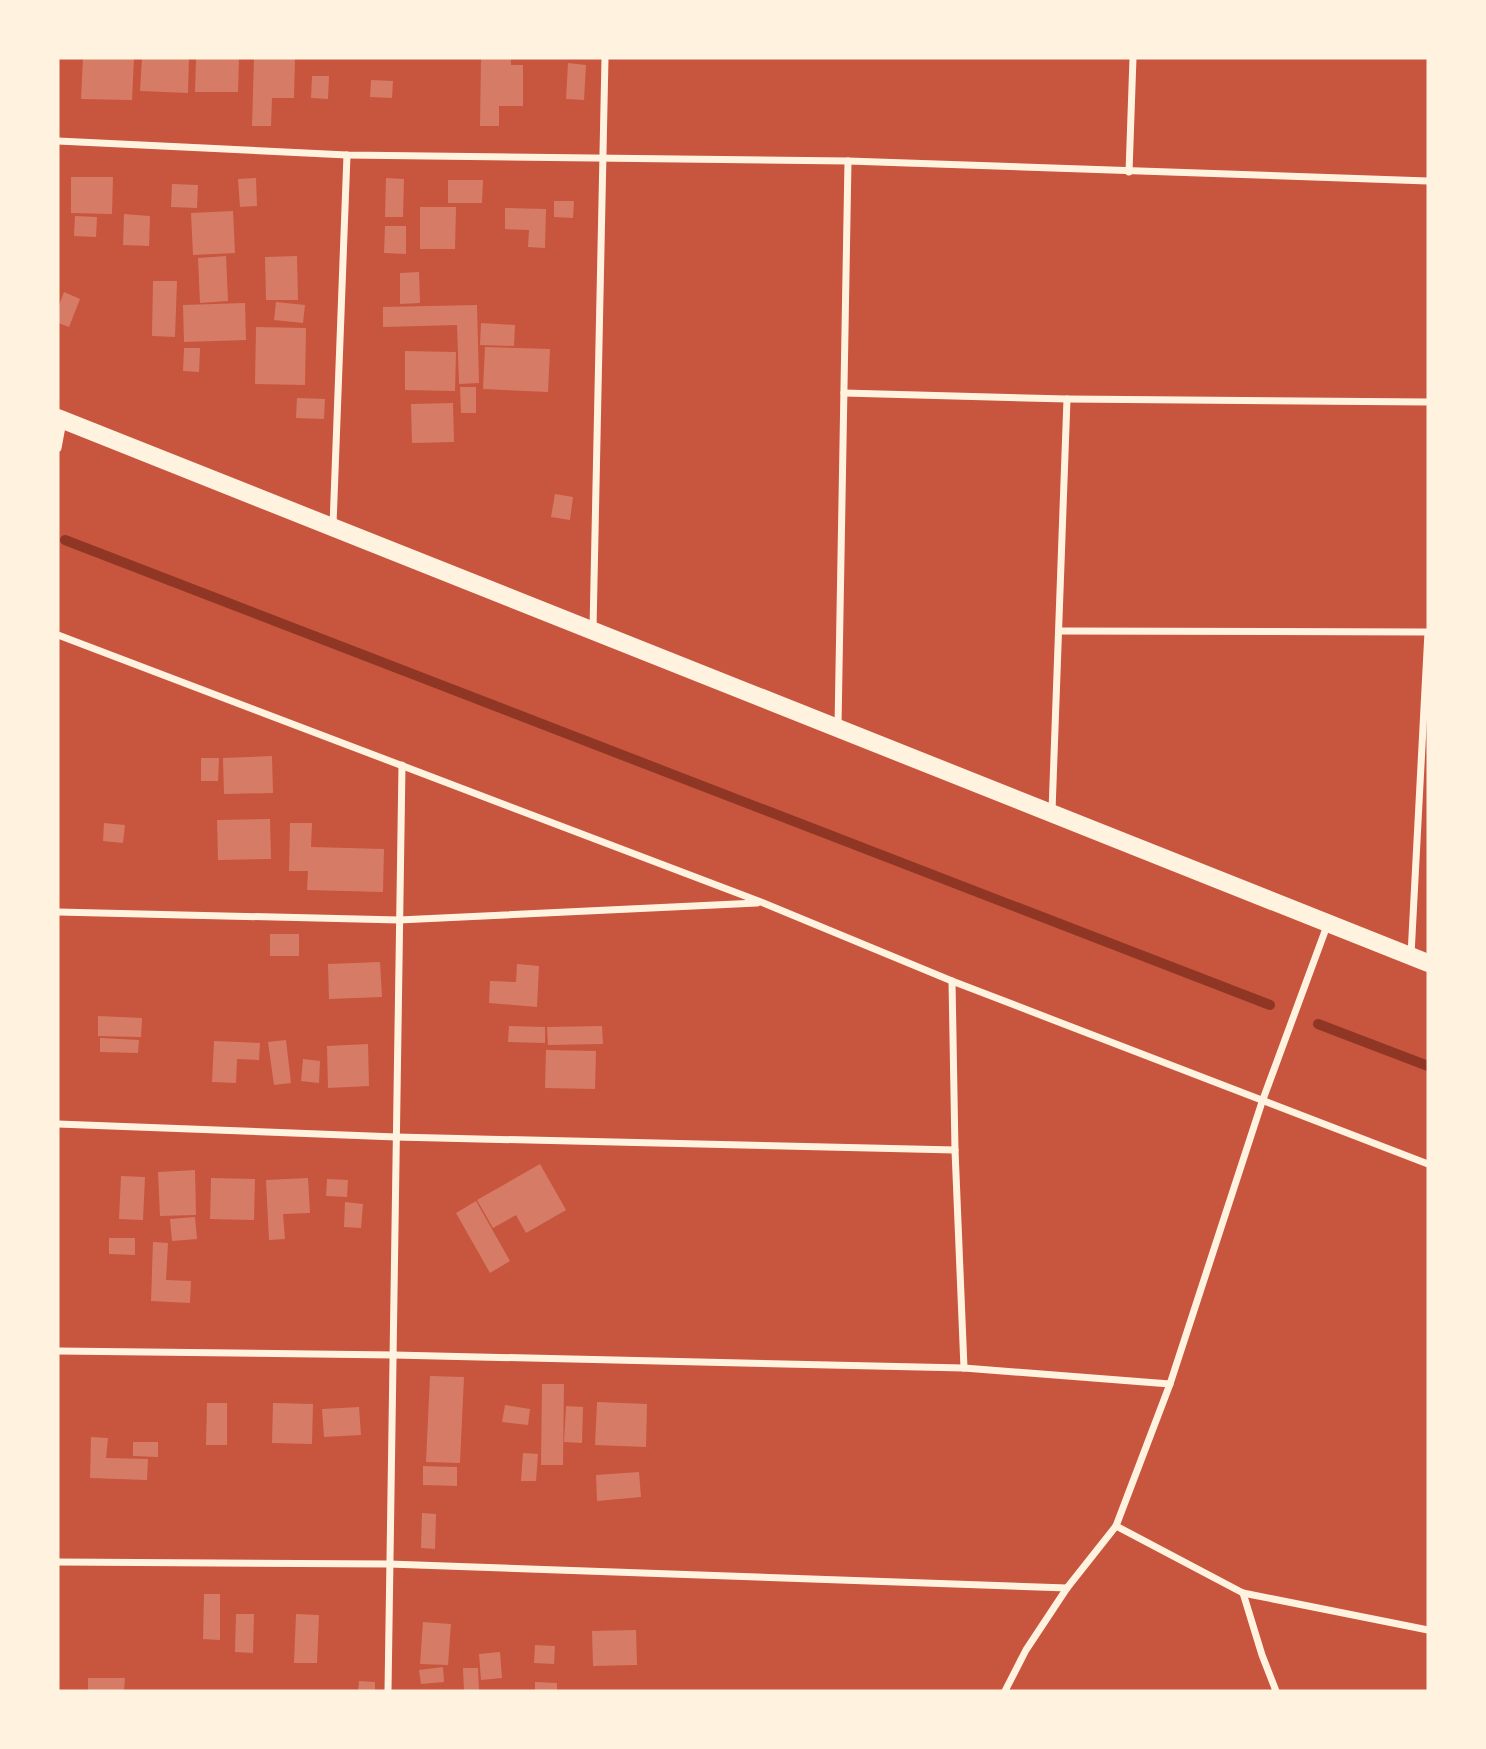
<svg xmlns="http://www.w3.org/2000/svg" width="1486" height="1749" viewBox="0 0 1486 1749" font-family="'Nunito Sans',sans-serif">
<rect width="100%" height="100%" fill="#c8553d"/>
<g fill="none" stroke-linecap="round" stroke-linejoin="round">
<g stroke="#8f3625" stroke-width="10">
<polyline points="65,540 1270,1005"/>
<polyline points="1318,1024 1428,1066"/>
</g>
</g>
<g fill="#d67c66">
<polygon points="83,58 134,58 132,100 81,99"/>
<polygon points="142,58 189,58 188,93 140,91"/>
<polygon points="196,58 239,58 238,92 195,92"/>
<polygon points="254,58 295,58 294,98 272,98 271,126 252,126"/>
<polygon points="481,58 511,58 511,65 523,65 523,106 499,106 499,126 480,126"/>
<polygon points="568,63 586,65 584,100 566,99"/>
<polygon points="312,76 329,76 328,99 311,98"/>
<polygon points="371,80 393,81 392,98 370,97"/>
<polygon points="71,177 113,177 112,214 71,213"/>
<polygon points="256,178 257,206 240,207 238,179"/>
<polygon points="386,178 404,179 403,217 385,217"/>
<polygon points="448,180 483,180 482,203 448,203"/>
<polygon points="172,184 198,185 197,208 171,207"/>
<polygon points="554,201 574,201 573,218 554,217"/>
<polygon points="420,207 456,207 455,249 420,249"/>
<polygon points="505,208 546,209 545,248 528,247 529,230 505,229"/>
<polygon points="233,211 235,253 193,255 191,213"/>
<polygon points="124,214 150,216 149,246 123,245"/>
<polygon points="75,216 97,217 96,237 74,236"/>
<polygon points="385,226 406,226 406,254 384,253"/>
<polygon points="226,256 228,301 200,303 198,258"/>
<polygon points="297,256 298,300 266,300 265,257"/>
<polygon points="419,272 420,303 400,304 400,273"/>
<polygon points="153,281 177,281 175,337 152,336"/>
<polygon points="64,292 80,299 69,327 58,323 58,308"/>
<polygon points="276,302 305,305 303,323 274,320"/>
<polygon points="245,303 246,340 184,342 183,305"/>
<polygon points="477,305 479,383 459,384 457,325 383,327 383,307"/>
<polygon points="481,323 515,325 514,346 480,345"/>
<polygon points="256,327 306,328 305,385 255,384"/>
<polygon points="485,347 550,349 548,392 483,389"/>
<polygon points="184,348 200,348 199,372 183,371"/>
<polygon points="405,351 456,352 455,391 405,390"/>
<polygon points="460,387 476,387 476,413 461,413"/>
<polygon points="297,398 325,399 324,419 296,418"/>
<polygon points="453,403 454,442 412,443 411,404"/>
<polygon points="555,494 573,497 570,520 551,517"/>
<polygon points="272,756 273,793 224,794 223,758"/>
<polygon points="201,758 219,758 218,781 201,781"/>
<polygon points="270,819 271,859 218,860 217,820"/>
<polygon points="104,823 125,825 123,843 103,841"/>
<polygon points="290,823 312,823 311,847 384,849 383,892 307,890 308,871 289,871"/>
<rect x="270" y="934" width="29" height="22"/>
<polygon points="380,962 382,997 329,999 328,964"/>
<polygon points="517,964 539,966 537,1007 489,1003 490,981 516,982"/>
<polygon points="98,1016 142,1018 141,1037 98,1036"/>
<polygon points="509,1026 545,1027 545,1043 508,1042"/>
<polygon points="602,1026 603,1044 548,1045 547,1027"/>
<polygon points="100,1038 139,1040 138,1053 100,1052"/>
<polygon points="286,1040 291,1083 274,1085 268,1042"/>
<polygon points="214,1041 260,1043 259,1060 237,1059 236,1083 212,1082"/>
<polygon points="368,1044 369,1086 328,1088 327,1046"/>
<polygon points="546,1050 596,1051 595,1089 545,1088"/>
<polygon points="303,1059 320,1061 319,1083 301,1081"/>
<polygon points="540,1164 566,1210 526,1233 516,1215 493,1228 477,1200"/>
<polygon points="195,1170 196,1215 160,1216 158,1172"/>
<polygon points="121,1176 145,1177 143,1220 119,1219"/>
<polygon points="211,1178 255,1179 254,1220 210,1219"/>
<polygon points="308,1178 310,1213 283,1214 285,1239 269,1240 266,1180"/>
<polygon points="327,1179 348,1180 347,1197 326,1196"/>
<polygon points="476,1201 510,1261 490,1273 456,1213"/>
<polygon points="345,1202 363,1204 361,1228 344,1227"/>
<polygon points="195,1217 197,1239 172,1241 170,1219"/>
<polygon points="109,1238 135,1238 135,1255 109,1254"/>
<polygon points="153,1242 168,1243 166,1280 191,1281 190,1303 151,1301"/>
<polygon points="430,1376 464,1377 460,1463 426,1462"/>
<polygon points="542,1384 564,1384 563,1465 541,1465"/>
<polygon points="597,1402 647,1404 646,1447 595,1445"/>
<polygon points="207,1403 227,1403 227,1445 206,1445"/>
<polygon points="273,1403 313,1404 312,1444 272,1443"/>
<polygon points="505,1405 530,1409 528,1425 502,1422"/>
<polygon points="566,1406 583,1407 582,1443 564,1442"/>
<polygon points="359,1407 361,1435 324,1437 322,1409"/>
<polygon points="91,1437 108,1438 106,1458 148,1459 147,1480 90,1478"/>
<polygon points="133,1442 158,1442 158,1457 133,1456"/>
<polygon points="523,1453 538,1454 536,1481 521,1481"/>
<polygon points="423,1466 457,1467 457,1486 423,1485"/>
<polygon points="639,1472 641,1497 597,1501 596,1475"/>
<polygon points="422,1513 436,1514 435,1549 421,1548"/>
<polygon points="204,1594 220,1594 220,1640 203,1639"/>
<polygon points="236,1614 254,1614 253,1653 235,1652"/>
<polygon points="296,1614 319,1615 317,1663 294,1663"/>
<polygon points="423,1622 451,1624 448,1665 420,1664"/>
<polygon points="636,1630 637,1665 593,1666 592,1631"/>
<polygon points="535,1645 555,1646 554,1664 534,1663"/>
<polygon points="500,1652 502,1678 481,1680 479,1654"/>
<polygon points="443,1667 444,1682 421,1684 419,1670"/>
<polygon points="463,1668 478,1668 479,1691 464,1691"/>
<polygon points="88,1678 125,1678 124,1691 88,1691"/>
<polygon points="359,1681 375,1682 375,1691 358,1691"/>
<polygon points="535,1682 557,1683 557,1691 535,1691"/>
</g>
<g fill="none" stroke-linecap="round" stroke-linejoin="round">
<g stroke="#fff3e0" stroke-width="7">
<polyline points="58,141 347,155 848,161 1428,181"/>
<polyline points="1129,172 1133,58"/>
<polyline points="844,393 1067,399 1428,402"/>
<polyline points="58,448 63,421"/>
<polyline points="333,525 347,155"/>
<polyline points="593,629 605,58"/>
<polyline points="1059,631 1428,632"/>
<polyline points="58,635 761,902 952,981 1428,1164"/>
<polyline points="838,726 848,161"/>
<polyline points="1052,811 1067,399"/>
<polyline points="58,912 399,920 757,903"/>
<polyline points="1411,955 1428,632"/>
<polyline points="952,981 955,1150 964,1368"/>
<polyline points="58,1124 396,1137 955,1150"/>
<polyline points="58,1351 394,1355 964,1368 1170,1384"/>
<polyline points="1116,1526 1243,1593 1262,1655 1276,1691"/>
<polyline points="58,1562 389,1564 1067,1588"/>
<polyline points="1243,1593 1428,1630"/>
<polyline points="388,1691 402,765"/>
<polyline points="1005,1691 1026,1650 1067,1588 1116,1526 1170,1384 1262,1102 1328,923"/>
</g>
<polyline stroke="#fff3e0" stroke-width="18" points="58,418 1428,963"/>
</g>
<rect width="1486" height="1749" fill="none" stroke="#fff3e0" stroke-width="119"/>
</svg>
